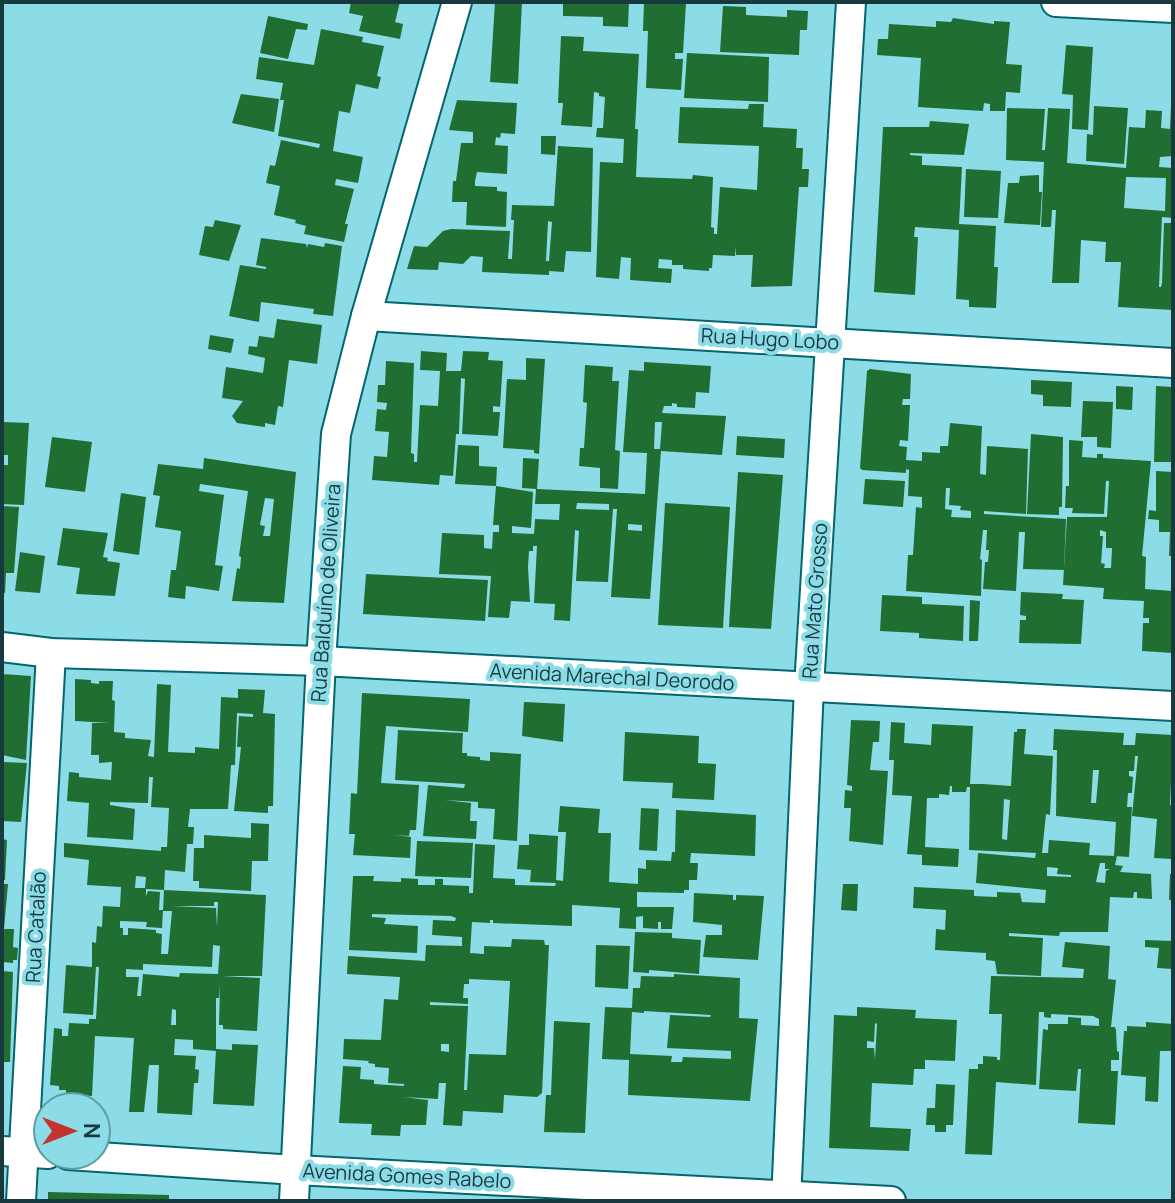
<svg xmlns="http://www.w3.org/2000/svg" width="1175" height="1203" viewBox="0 0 1175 1203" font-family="Manrope,sans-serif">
<rect width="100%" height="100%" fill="#8cdce7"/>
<g fill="#216e32" fill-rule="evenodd">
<polygon points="351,2 400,2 395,22 403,24 400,39 359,31 363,16 349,13"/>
<polygon points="495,2 522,2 518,84 490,82"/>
<polygon points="563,2 629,2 628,27 603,26 603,17 563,16"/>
<polygon points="644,2 686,3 683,53 675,53 675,59 683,59 681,90 646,88 648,31 643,31"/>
<polygon points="723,6 746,7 746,15 787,17 787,10 808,11 807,30 800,30 799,55 720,52"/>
<polygon points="268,16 308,24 307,30 296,29 288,59 260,53"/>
<polygon points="953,18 994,24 994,21 1010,22 1006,64 1022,65 1020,93 1006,92 1005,111 990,111 990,104 984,103 983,111 918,107 921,58 877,55 878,39 888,39 889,24 936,27 936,21 951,22"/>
<polygon points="321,29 363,37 362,42 384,46 377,76 381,77 378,89 356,84 350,113 339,111 333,151 363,157 358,183 336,179 335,185 354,189 345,224 348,224 344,242 304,234 306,226 295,223 296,220 274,215 280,186 266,183 270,165 275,166 281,140 319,148 320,144 278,136 284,100 280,100 283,83 256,79 259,57 314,65"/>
<polygon points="561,36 584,37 583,51 639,54 635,129 638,129 636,177 692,179 693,175 713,177 711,227 714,228 714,234 717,234 720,187 757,190 759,146 678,143 680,107 748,109 749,104 764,104 763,127 797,129 796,148 803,148 802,169 809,169 808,187 799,187 792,286 751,287 753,255 736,255 736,246 735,256 713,255 712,268 709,268 709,271 683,269 683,265 672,265 672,260 659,259 658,268 672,269 671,283 630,280 631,258 621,257 619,279 596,277 600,162 623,163 624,139 596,137 597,128 603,128 605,97 599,96 599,93 594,92 592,127 561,125 563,103 558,103"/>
<polygon points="1066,45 1093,47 1088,130 1072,129 1073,95 1062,94"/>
<polygon points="687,53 769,57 768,102 684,98"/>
<polygon points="241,94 279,99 274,132 232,123"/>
<polygon points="457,100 517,103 515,134 501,133 500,138 496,137 495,145 508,146 507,174 477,172 475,181 475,186 497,187 497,191 507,192 506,227 466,225 467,202 452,202 453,181 456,181 461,143 473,143 473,132 449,130"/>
<polygon points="1094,106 1128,108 1124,164 1086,161 1087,134 1093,135"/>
<path d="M1171,106h2v50l-13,1 -1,10 14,1v50l-11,-1 -3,70h2l1,-4 2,-60h9v87l-55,-3 3,-45h-16l1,-20 -25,-2 -2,43h-27l4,-73h-4l-1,17h-10l3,-65 -38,-2 1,-52 38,1 -3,41h3l3,-42 22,1 -3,54 59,5 3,-41 16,1 1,-18 16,1 -1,17 9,1zM1126,177l40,1 -1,33 -41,-3z"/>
<polygon points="930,121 969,124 964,155 910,153 910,155 922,156 922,165 962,167 959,224 996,226 994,267 998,267 996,308 969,307 969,300 956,299 959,230 915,227 914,237 918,237 915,295 874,292 883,127 929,127"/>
<polygon points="541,136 556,136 555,155 541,154"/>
<path d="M558,146l35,2 -2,104 -25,-1 -2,21 -15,-1v4l-67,-3 1,-15 -12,-1 -8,8 -24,-2 -1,8 -31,-1 7,-23 13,1 16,-16 8,-2 59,2 -2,28h4l2,-39h-3l1,-15 42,1zM548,221l4,1 -3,39h-3z"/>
<polygon points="966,169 1001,171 998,218 964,217"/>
<polygon points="1039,175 1039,192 1042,192 1040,225 1004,223 1008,183 1019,183 1020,176"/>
<polygon points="215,220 241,225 229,261 199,255 205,226 213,227"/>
<polygon points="261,238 306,244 307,248 308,244 324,247 325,243 342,246 333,316 313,314 314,309 261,302 259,322 229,316 240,265 266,269 266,267 256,265"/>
<polygon points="277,319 322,325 317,364 289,360 283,407 278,406 275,425 265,423 265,427 237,423 232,416 243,401 222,398 226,367 263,373 265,358 248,354 249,346 257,347 259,336 274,338"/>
<polygon points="210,335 234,339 231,353 208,349"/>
<polygon points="421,351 447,353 446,371 461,371 463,351 489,352 488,360 503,361 500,407 493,406 493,412 500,412 498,436 462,434 465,379 461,378 459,434 456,434 453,476 440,475 439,485 372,480 374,456 387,457 389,432 375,431 377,409 386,410 387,403 377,402 378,385 385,385 386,361 414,363 411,453 414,454 414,462 417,462 420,405 438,406 440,371 420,370"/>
<polygon points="526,358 545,359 539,454 534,453 534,450 503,448 507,379 526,380"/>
<path d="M644,362l67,4 -2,27 -13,-1 -1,16 -18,-1v-3l-5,-1v3h-8l-2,7 64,3 -4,39 -61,-4 -11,148 -39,-2 6,-88h-4l-5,73 -32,-1 3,-50 -4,-1 -5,91 -16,-1 1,-16 -21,-1 3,-57h-4v5h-4l-1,16 2,35 -19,-1 -2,17 -21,-1 3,-41 -52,-2 3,-41 42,2v13l8,1 1,-17h6v-7h-6l3,-39 37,6 -2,36 -19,-2v7l22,1 1,-15 24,1 1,-16h-25l1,-15 -14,-1 1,-30 16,1 -2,30 108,5 2,-41 -24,-1 6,-82 15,1zM655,422h7l-2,27h-6zM577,503l32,1v6l-33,-1zM628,524l14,1v6l-14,-1z"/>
<polygon points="585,365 613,367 612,381 619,381 615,450 620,451 618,489 600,488 600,468 579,466 580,448 584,448 587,403 583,402"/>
<path d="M870,369l41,5 -1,25h-7l-1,6h8l-2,36 -8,-1 -1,6 8,1 -1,13 16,1v-9l18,1v-7h8l2,-23 32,3 -2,48 6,1 1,-29 41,3 -2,65 -42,-3v3l82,5 -2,51 -41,-1 2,-37h-6l-3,59 -33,-2 2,-27h3l1,-12h-3l1,-20h-4l-3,29 2,1 -1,36 -75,-5 2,-36h5l3,-48 6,1v-11l-14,-1 1,-26 -3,-1v4l-44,-3 -2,-2 7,-97zM946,488h4l-1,17 12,1 -1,4 11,1v7l-20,-1 1,-7 -7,-1z"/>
<polygon points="1031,380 1072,382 1071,407 1043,406 1043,395 1031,394"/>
<polygon points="1116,386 1133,387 1132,410 1116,409"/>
<polygon points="1156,386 1173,387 1173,462 1154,462"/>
<polygon points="1083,401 1113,402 1111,448 1097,447 1097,437 1081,437"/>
<polygon points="2,422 29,423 24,505 2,504 2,465 8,465 8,455 2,455"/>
<polygon points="1031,434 1063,437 1062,507 1059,507 1059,515 1027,514"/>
<polygon points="737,436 785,439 784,458 736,455"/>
<polygon points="52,437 92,442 85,492 45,487"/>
<path d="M1069,440l14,1 -1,16 15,1v-4h6v4l48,3 -9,95 4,1 -1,32 28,2v62l-31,-2 1,-28h6v-5h-6l1,-17 -41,-2 1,-11 -41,-3 4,-68h40l2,-36h-3l-2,33 -32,-1 1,-5h-8l1,-22h3zM1100,530l6,2v16h6l-1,20h-7l1,-4 -4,-1 2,-27h-3z"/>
<polygon points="458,445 479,446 479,466 497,467 496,486 455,484"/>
<path d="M204,458l92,14 -12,131 -52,-2 5,-33 3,1 1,-12 -2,-1 9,-65 -48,-7 -1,7 25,4 -9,70 8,1 -4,25 -33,-5 -1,13 -17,-2 3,-27h5l5,-39 -26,-4 5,-31 -7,-1 5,-31 45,5zM265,498l9,1 -4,37h-7l2,-10 -5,-1z"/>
<polygon points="1156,471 1173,472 1173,556 1169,556 1170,532 1159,532 1159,520 1148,519 1149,510 1156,511"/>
<polygon points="738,472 783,475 771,629 729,627"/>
<polygon points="865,479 905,481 903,507 863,504"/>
<polygon points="121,493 146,497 139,555 113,551"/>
<polygon points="665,503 730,507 723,628 658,625"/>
<polygon points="2,506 19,507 14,573 6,573 5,593 2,593"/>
<polygon points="63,528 108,533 103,557 108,558 107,561 120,563 115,596 76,594 80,568 57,565"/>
<polygon points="20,552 45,556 40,593 15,591"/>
<polygon points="366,574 488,580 485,621 363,614"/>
<polygon points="1021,592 1063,594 1062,599 1084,600 1081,644 1019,643 1020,620 1026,620 1026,616 1020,615"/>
<polygon points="882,595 922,597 922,604 964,606 963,641 919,638 919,633 880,631"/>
<polygon points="970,600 980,601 978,641 969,641"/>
<polygon points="2,674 31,676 26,760 2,755"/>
<path d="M75,679l16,1v3l8,1v-3h14l-1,19 3,1 -1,31 11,1v5l26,2 -3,16 6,1 3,-73 14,1 -3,67 27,1v-6l24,2 2,-52 17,1v-9l27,1 -2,23 12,1 -2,92h-5v7l-34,-2 7,-64h-4l2,-31 14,1v-3l-16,-1 -2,52h-4l-3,44h-38l-2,18h6l-1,17h-6l-2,28 -20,-2 -1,20 102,5 -4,81h-41l39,2 -3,53 -34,-2v-4h-4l1,-40 -1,13h-3v53l-23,-2v-9l-18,-1 -1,16 22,1 -1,13 4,1 -1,13h-4l-2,32 -35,-2 2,-48h-10l-5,47h-15l5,-74 -39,-2 -3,60 -26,-2v-4h-7v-4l-9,-1 4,-57 8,1v7h6l1,-13 20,1v-5h7l3,-52h-3l-3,48 -30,-2 3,-48 26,2v-25l4,1 1,-17 5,1 1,-21 17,1 1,-20 -34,-2 2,-25 -25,-3v-14l97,8v-4h6l2,-39 -18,-1 2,-30h-4l-1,26 -38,-1v3l25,4 -2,31 -46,-3 2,-34 -22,-2 2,-29 10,1v4l32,3 1,-18 -13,1v-8h-8l1,-32h18l-35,-2zM136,876l10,1 -1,11h-10zM146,889l18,1 -1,21h9l-4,43h-7l1,-20 -6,-1v-3l-28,-2v7h-5v-7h-3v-7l27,1 -1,5 16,1 1,-18h-4l1,-18 -12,-1 -2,5zM214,902h4l-1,25 -1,-19 -45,-2h43zM213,945l7,1 -2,28 -38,-1 -1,4 -36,-3 -2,22h-4l2,-19h-13v-8l17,1v-6l69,3zM172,1009l4,1v15h-5z"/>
<polygon points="362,693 470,699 468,732 386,726 381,783 419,785 416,830 410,830 409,836 395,835 411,837 410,858 353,855 355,834 349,834 351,793 357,794"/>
<polygon points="524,702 565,704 563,742 522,736"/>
<polygon points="851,720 880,721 879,742 873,742 870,770 888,771 883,845 849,841 851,808 844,808 845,790 852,791 852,786 847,785"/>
<path d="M891,722l14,1 -1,20 15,1 12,1 1,-21 41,2 -3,58h13l28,2 3,-54h3v-3h9l-2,25 29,2 -3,59 -4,-1 -4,39h6l1,-13 41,3 -1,12 28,1 -2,9 8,1 -3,6 31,2 1,25 -15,-1v-6h-3l-1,6 -23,-1 -2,35h-48l-1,4 -50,-3v3l34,2 -2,38 -44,-2 -2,-13 -9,-1v-7l-51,-3 1,-21 9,1 1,-20 -33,-2 1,-21 60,3v6l23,1v-5l23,1 2,9 23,1 1,-13 -70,-7 2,-30 57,5 1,-5 -67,-3 1,-63h-3l-1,5h-14v-6h-2l-1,9 -10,-1v4h-12l-2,49 34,2 -1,18 -36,-2v-10l-15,-1 5,-58 -20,-1 2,-35h-5zM1004,799l6,1 -3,40 -5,-1zM1100,863h5v6h5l-4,2 -1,12 -9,-1zM1047,867l11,1 -1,6 14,1v2l-24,-1z"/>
<path d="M1054,729l70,4 -1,12h12l1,-12 37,2 -3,70h3v54l-19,-1 3,-39 -25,-3 6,-60h-3l-1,15h-5v5l4,1 -1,16h-4l-1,14h5l-3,50 -15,-1 2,-34 -60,-6 1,-66h-4zM1093,770h6l-3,33h-5z"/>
<polygon points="398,730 463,733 462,753 467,753 467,756 480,757 480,760 490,761 490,752 521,754 517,841 493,839 495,809 478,808 478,802 445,800 471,803 470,821 477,821 476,839 423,836 428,785 464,788 465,784 395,780"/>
<polygon points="625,732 699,736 698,763 716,764 714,800 672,798 673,783 623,781"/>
<polygon points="2,762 27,763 21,822 2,821"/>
<path d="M560,806l40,3 -2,24h13l-2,49 29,2v-16l8,1v-9l25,1 1,-9h3l1,-42 80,5 -1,41 -64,-3 -1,10h8l-1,17h-8v10h-5v3l-47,-1v15h37l-2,22h-11v-7h-3v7l-15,-1v-12l-7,1v12l-17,-1 1,-20 -48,-3v21l-79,-3v-3h-3v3l-18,-1 -2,31 14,1v-8l27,1 1,-8 32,1 1,5h4l-7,148 -5,4 -33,-2 -1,18 -40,-2 -1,15 -19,-1 3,-42h-7l-1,16 -35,-2 25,3 -2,25h-25l-1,11 -29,-1 1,-11 -33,-1 4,-57 18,1 -1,12 14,1v4l30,2v-2l-16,-1 1,-15 -14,-1v-3l-7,-1 1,-2 -26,-2 1,-20 37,1 3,-41 14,1 2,-23 -53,-3 1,-18 77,5 1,-16 36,1v-9l-30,-2 1,-15 22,1 1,-3 -5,-2 -79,-2v3l14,1 -2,6 34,2 -1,27 -68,-3 4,-74h21l-1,5 28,1v-4l17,1v6h17v-6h8v6l26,1v7h4l2,-49 20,1 -2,33 22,1v6l40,1 1,-3 -26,-1 1,-12 -14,-1 2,-24h10v-11l29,2 -2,44 7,1 3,-49h-8zM469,979l41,2 -4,74 -37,-1 -2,36h-3l4,-84 -38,-1v-3l38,2v-6h-5l1,-14h5zM441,1044h8v8l-8,-1z"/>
<polygon points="641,808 659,809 657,851 639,850"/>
<polygon points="251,823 269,824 268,861 252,861 251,891 199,888 199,881 193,881 194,848 204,848 204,835 251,838"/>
<polygon points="2,839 7,840 5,880 2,880"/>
<polygon points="417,841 473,843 471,878 415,876"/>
<polygon points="1170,874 1173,874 1173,900 1169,900"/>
<polygon points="2,884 8,884 4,929 2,929"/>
<polygon points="843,884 858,884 857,911 841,910"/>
<polygon points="694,893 733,895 733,900 736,900 736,895 764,896 758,960 703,957 706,935 722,935 722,925 693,922"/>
<polygon points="5,929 14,929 13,947 18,948 17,960 13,960 13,963 3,962 2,931"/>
<polygon points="635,932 672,933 672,938 701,940 699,974 649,970 649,973 633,972"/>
<polygon points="1145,940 1173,941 1173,969 1157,968 1159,948 1145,947"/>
<polygon points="1065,942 1110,946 1108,979 1116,980 1111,1027 1115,1027 1116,1030 1117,1051 1119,1052 1119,1060 1111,1060 1111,1071 1118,1071 1115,1125 1078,1123 1081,1069 1078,1069 1076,1091 1039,1089 1043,1029 1048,1030 1048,1024 1068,1024 1068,1017 1081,1018 1081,1025 1099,1026 1099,1019 1093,1016 1051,1014 1051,1018 1044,1017 1044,1012 1039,1012 1036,1085 996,1082 992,1155 965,1154 969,1069 978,1069 978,1064 983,1064 983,1056 997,1057 997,1060 1000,1060 1002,1014 989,1014 991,976 1083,978 1084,969 1062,967"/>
<polygon points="596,945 630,946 628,989 595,987"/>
<polygon points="2,971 13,972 10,1062 2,1062"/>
<path d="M674,974l66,4 -1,40 19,1 -8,82 -122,-6 1,-35 -27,-1 3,-52 27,1 1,-20h7l1,-12 33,1zM644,1011l67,4 -1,2 -40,-2 -3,33 64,3v8l-48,-2 -1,5h-11l1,-6 -42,-2 2,-42 12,1z"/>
<path d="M857,1007l59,3 -1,8 42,2 -2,41 -30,-1v9h-11l-1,16 -41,-2 -2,44 41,2 -2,22 -80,-3 5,-133 23,1zM875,1023l2,1 -2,35 -1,-11h-7v-7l7,1z"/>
<polygon points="554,1021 590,1023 585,1133 544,1132 546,1095 551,1095"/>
<polygon points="1146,1022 1173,1024 1173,1051 1160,1051 1158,1102 1145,1101 1146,1077 1121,1075 1124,1031 1127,1031 1127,1026 1146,1027"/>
<polygon points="232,1044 258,1045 254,1106 213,1104 216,1049 232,1050"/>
<polygon points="936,1084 955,1085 953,1125 946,1125 946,1132 935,1132 935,1125 926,1125 927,1108 935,1108"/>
<polygon points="48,1192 169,1195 169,1201 48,1201"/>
</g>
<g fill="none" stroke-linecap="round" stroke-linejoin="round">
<g stroke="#026570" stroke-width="32">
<g id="minor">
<polyline points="1056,2 1173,8"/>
<polyline points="366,316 1173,363"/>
<polyline points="2,647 51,653 321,661 1173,706"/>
<polyline points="2,1151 48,1154"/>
<polyline points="68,1155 296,1170 891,1201"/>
<polyline points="21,1201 51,653"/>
<polyline points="294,1201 321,661 336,434 366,316 457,2"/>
<polyline points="786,1201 809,687 851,2"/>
</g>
</g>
<use href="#minor" stroke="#fff" stroke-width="28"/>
</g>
<g text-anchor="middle" stroke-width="8" stroke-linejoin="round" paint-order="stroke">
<g font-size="20" fill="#183a3e" stroke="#8cdce7">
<text transform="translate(770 339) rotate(3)" y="7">Rua Hugo Lobo</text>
<text transform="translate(326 593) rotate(-86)" y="7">Rua Balduíno de Oliveira</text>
<text transform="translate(815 601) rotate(-86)" y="7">Rua Mato Grosso</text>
<text transform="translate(612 677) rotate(3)" y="7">Avenida Marechal Deorodo</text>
<text transform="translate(36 927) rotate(-87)" y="7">Rua Catalão</text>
<text transform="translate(407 1176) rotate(3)" y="7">Avenida Gomes Rabelo</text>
</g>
</g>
<rect width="1175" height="1203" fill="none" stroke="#183a3e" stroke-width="8"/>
<g transform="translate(72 1131) rotate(90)"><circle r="38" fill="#8cdce7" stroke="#5e9ba3" stroke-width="2"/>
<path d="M0-6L14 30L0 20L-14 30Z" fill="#c2342e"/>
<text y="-12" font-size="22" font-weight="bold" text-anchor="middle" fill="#183a3e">N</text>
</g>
</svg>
